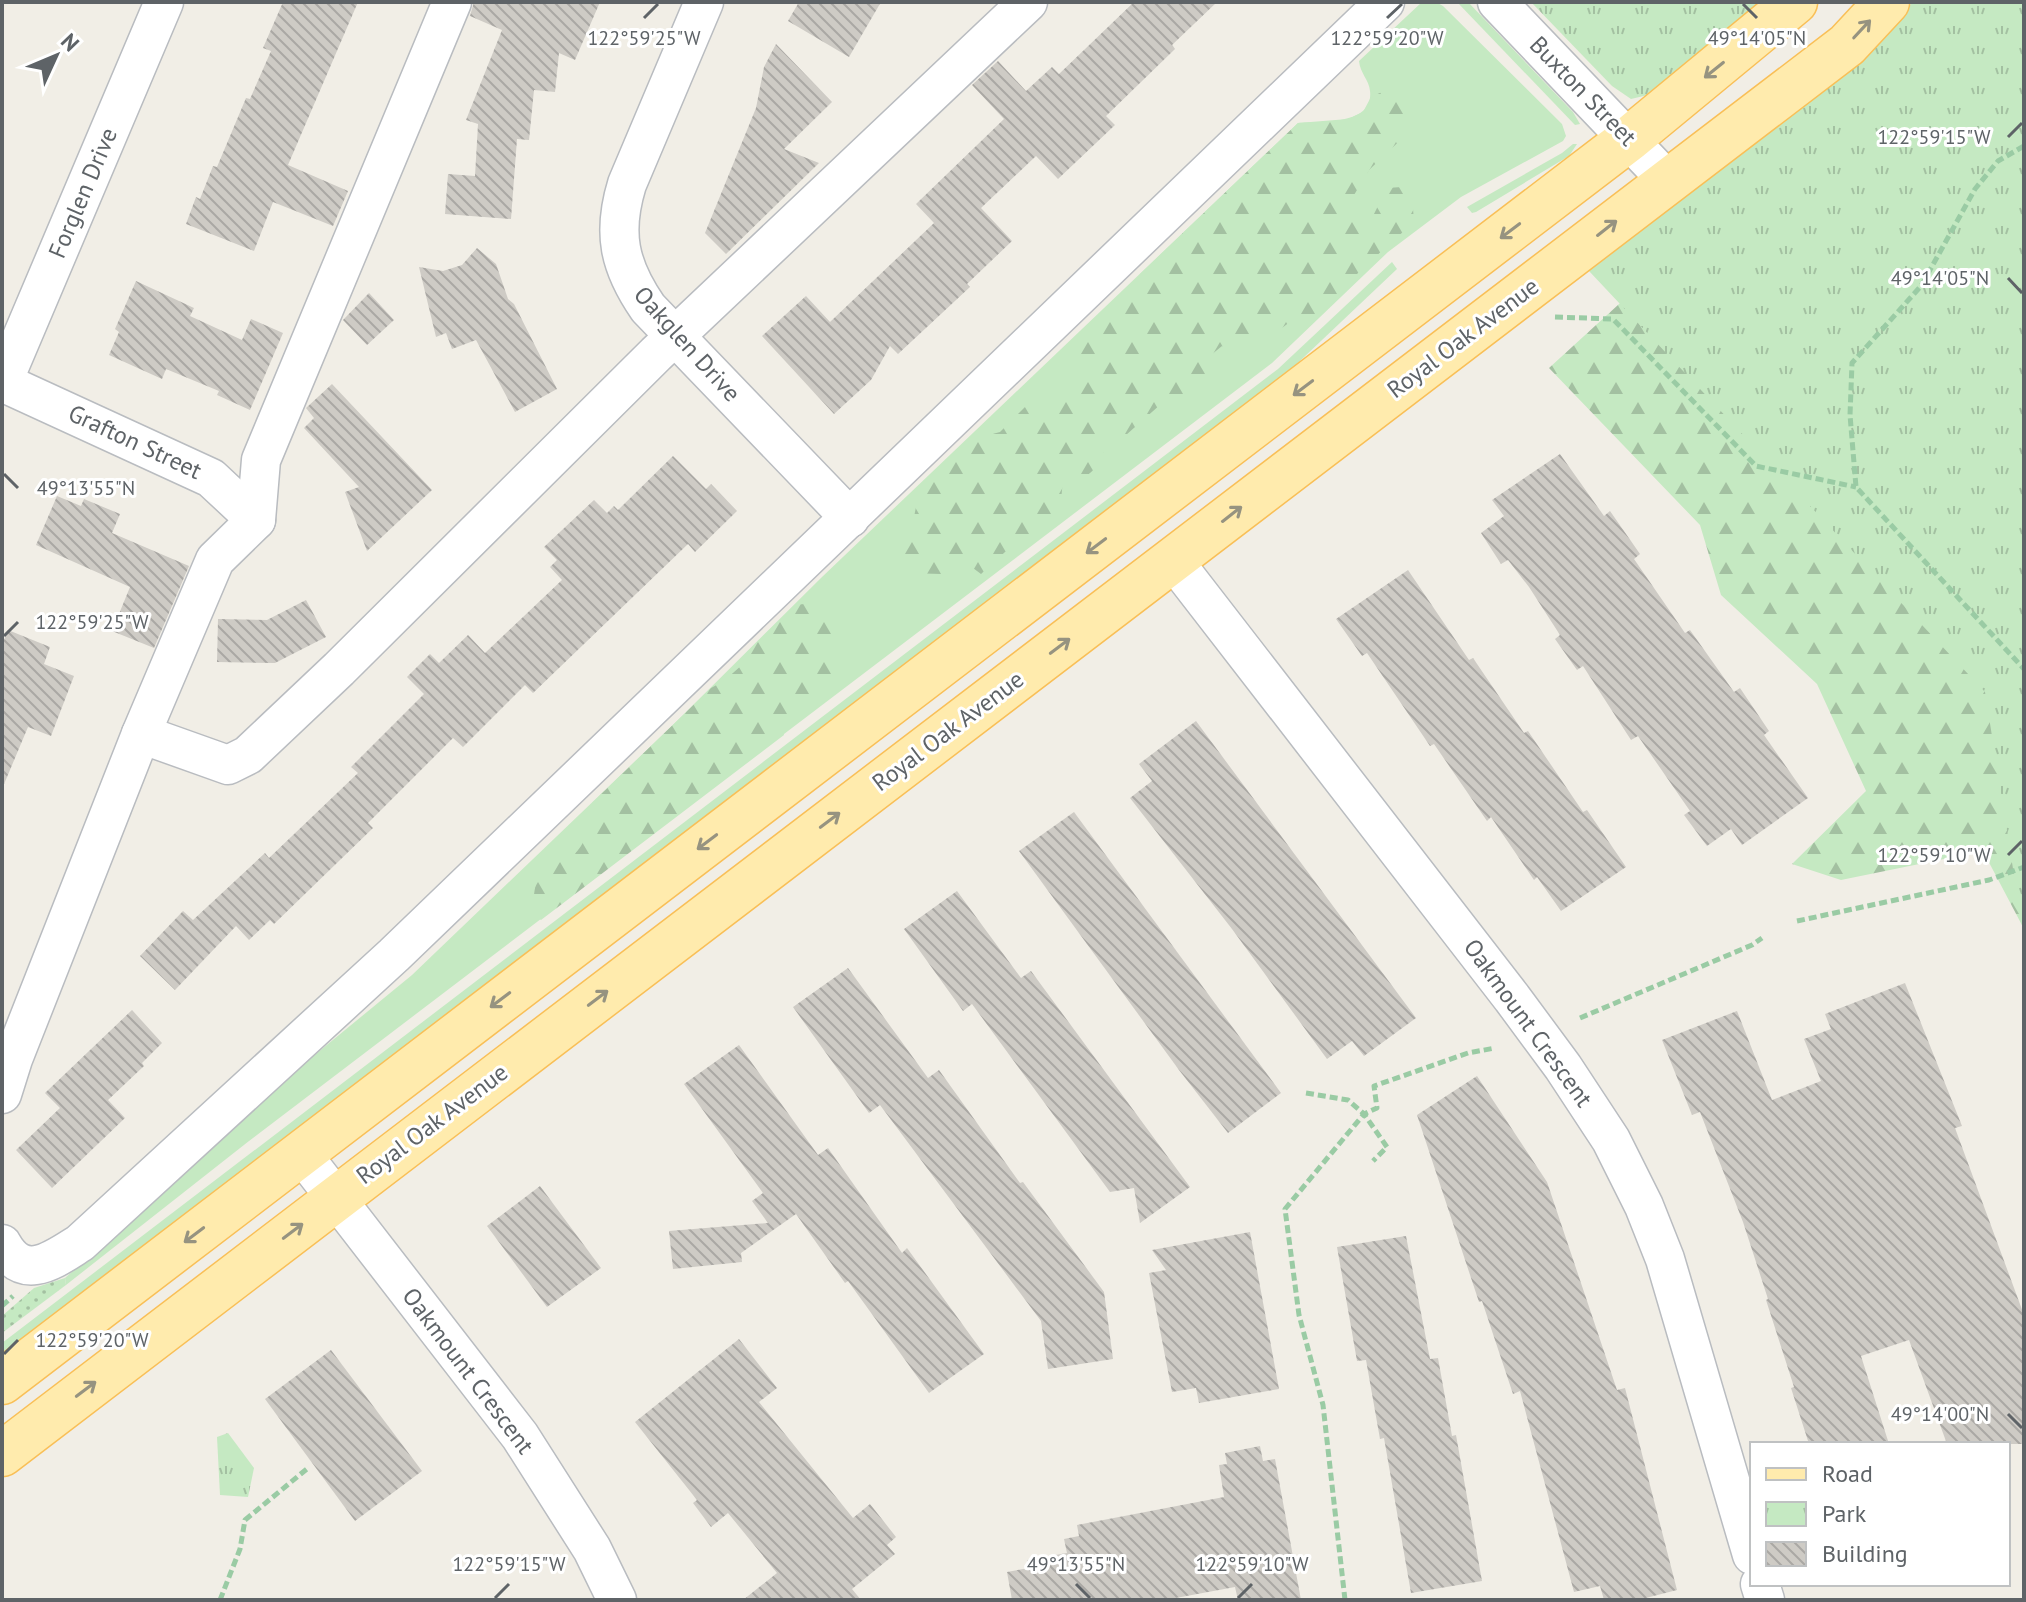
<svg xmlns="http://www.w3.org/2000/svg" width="2026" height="1602" viewBox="0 0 2026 1602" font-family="'PT Sans',sans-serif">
<defs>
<pattern id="forest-firs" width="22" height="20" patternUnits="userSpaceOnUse" patternTransform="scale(2)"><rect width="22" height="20" fill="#c5e9c2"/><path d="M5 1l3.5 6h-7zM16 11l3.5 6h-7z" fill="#a3c0a1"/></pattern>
<pattern id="park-tufts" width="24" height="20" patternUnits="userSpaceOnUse" patternTransform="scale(2)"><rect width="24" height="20" fill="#c5e9c2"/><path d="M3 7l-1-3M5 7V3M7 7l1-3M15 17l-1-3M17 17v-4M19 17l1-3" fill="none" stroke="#a3c0a1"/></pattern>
<pattern id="garden-dots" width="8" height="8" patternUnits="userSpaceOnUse" patternTransform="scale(2)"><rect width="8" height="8" fill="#c5e9c2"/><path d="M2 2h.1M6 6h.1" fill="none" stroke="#a3c0a1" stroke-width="1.8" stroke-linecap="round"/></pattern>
<pattern id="building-back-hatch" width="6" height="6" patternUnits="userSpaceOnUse" patternTransform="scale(2)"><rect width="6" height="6" fill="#cecbc5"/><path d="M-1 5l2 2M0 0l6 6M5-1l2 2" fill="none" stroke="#aaa8a4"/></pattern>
</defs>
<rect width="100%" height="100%" fill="#f1eee6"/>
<g fill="#c5e9c2">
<path d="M1422,2h14l7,4 119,118 4,12 -3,5 -102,56 -73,55 -116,111 -1023,778 -183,144 -1,-7 144,-128 63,-60 140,-115 264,-253 146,-145 476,-454c22,-2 76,3 72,-32 -1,-11 -10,-18 -11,-30z"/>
<polygon points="1457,2 1468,2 1573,112 1580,124 1575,125"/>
<polygon points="1573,144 1577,144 1569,156 1476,212 1472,213 1467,207 1562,153"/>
<polygon points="1392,262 1397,269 1284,376 2,1355 2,1343 1278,369"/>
</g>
<g fill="url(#forest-firs)">
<polygon points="2024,2 1962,294 2024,929 1983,851 1841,880 1792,864 1866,791 1817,684 1721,595 1700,525 1549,368 1665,262"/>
<path d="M1382,92l31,20 4,7 -4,9 -44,42 -21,35 12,12 11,3 16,-32 15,-1 10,8 2,27 -50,45 -51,51 -22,3 -18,14 -14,6 -21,-1 1,10 -4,2 -13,-6 -11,9 2,21 -2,12c-15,10 -27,19 -44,14l-6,2 -35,31 -10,4 -11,-9 -7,10 6,11c-10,23 -16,28 -41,29l-3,30 -28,25 -27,17 -24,22 -16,-12 -10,9 -8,-2 -6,5 -35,-1 -12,-9 3,-21 14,-11 7,-35 10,-20 38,-36 34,-9 33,-33c12,-3 24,-1 34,-10 14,-11 6,-25 14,-39 16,-26 59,-44 59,-76l158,-151 50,-4 15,-7 8,-15z"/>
<path d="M804,604l17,10 10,17 3,19 -5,12 6,19 -53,44 2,10 -243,185c-9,-7 -7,-11 -7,-22 3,-44 30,-26 47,-52 8,-12 11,-30 11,-43l119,-115 13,-7 19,-17 4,-12 48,-47z"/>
</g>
<g fill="url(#park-tufts)">
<polygon points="1531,2 1764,2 1652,94 1631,99 1612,86"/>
<path d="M1913,2h111v936l-39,-246 -396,-421c111,-87 222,-172 324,-269z"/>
<polygon points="228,1433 254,1468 248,1497 220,1495 217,1437"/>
</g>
<polygon fill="url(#garden-dots)" points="65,1278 66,1285 2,1333 2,1316 34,1288"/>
<g fill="url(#building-back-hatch)">
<polygon points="283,2 358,2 288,165 348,191 333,226 273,202 254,251 186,224 196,197 200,199 213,166 217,167 246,98 250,99 271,51 263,48"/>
<polygon points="474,2 600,2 575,60 559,53 555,92 534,90 529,140 517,139 511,219 445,214 448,174 475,176 478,124 466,120 502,30 470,16"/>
<polygon points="799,2 881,2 849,57 788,21"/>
<polygon points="1134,2 1217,2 1172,45 1175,49 1106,116 1115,125 1058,179 1036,156 981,208 1012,241 967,284 970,287 898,354 890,346 871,380 834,414 762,336 806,296 830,322 934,223 916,204 1004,119 972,85 998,61 1026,91 1052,67 1059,74"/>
<polygon points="776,44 832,102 784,149 819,163 726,254 705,233 756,108 764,67"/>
<polygon points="477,248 496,264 508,299 514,304 557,389 515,412 476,340 452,349 446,333 436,337 419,267 443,271 462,265"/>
<polygon points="136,281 194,308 190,316 242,340 251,319 283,333 250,410 217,395 219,391 166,369 162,379 109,355 119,332 115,329"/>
<polygon points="369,293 394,320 367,345 343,320"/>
<polygon points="332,384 432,490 367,551 345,492 359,487 304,428 314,418 306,408"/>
<polygon points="1560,454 1604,516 1610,511 1640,554 1634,559 1685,633 1690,630 1734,692 1740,688 1769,731 1764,735 1808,798 1742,845 1731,829 1707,846 1684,815 1690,811 1638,736 1631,740 1583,666 1577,670 1555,639 1560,635 1529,587 1508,560 1501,564 1481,533 1504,516 1492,500"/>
<polygon points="673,456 706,489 711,484 737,511 695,552 688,544 533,693 525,685 463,747 453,738 368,823 373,828 274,924 270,920 249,940 236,926 175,990 140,956 183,911 193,920 265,853 269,858 358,773 351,767 424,694 407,677 430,654 439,663 468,635 485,653 562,580 550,567 557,560 544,547 594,500 607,513 614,506 618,510"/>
<polygon points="57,496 81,506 84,499 120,514 112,533 189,566 154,648 112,631 130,587 36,545"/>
<polygon points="1408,570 1469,660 1473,658 1524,733 1528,731 1583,812 1587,810 1626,867 1561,911 1537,877 1534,880 1491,817 1487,821 1434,744 1430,746 1367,653 1362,656 1336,619"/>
<polygon points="306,600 326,637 275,663 217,662 218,619 267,620"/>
<polygon points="8,630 50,647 44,664 74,676 51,736 28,727 2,789 2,645"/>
<polygon points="1196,721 1416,1018 1364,1056 1352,1041 1327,1059 1232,929 1130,798 1152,781 1139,764"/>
<polygon points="1074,812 1281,1093 1228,1133 1179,1070 1019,851"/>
<polygon points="957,891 1021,978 1031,971 1190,1187 1140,1223 1134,1188 1110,1192 972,1004 963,1011 904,929"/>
<polygon points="848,968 928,1078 939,1070 1020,1183 1023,1182 1104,1292 1113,1359 1048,1369 1041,1321 880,1105 869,1113 793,1007"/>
<polygon points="1905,983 1962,1126 1955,1128 2024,1315 2024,1444 1947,1444 1909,1340 1861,1356 1889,1444 1809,1444 1791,1388 1794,1387 1766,1300 1768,1299 1743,1222 1700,1112 1692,1115 1662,1040 1737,1011 1772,1100 1821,1081 1804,1039 1831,1029 1825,1014"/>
<polygon points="132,1010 162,1043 142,1063 144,1066 108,1100 125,1118 52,1188 16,1150 60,1108 45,1093"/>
<polygon points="739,1045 818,1155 828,1148 902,1253 907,1248 984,1354 929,1393 848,1281 845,1283 796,1214 741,1253 742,1262 673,1269 669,1231 768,1223 752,1201 763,1193 684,1084"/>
<polygon points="1477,1076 1547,1182 1617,1390 1625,1388 1677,1590 1638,1600 1604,1600 1600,1586 1574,1592 1520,1391 1513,1394 1482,1301 1479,1302 1417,1115"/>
<polygon points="540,1186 601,1268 547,1307 487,1226"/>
<polygon points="1250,1232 1279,1389 1199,1403 1196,1388 1172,1392 1149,1273 1166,1270 1152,1250"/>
<polygon points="1406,1236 1430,1359 1438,1358 1452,1436 1456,1435 1482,1581 1411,1593 1384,1438 1380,1439 1366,1360 1357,1361 1337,1247"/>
<polygon points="739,1339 777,1388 759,1402 853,1518 870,1504 896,1537 887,1545 895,1554 852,1589 861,1600 743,1600 777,1573 728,1513 711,1527 693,1503 697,1500 635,1422"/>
<polygon points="331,1350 422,1471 355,1521 265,1399"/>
<polygon points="1260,1446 1263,1461 1275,1459 1301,1600 1238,1600 1235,1587 1165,1600 1012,1600 1007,1572 1029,1568 1027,1560 1067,1553 1064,1539 1079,1536 1077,1525 1224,1497 1219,1465 1227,1464 1225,1453"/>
</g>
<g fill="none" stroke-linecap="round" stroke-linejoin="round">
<g stroke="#b9bcc0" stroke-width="41">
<g id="minor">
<path d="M704,2l-77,182c-15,49 -8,82 21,124l202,210"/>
<polyline points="1497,2 1668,181"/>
<polyline points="2,382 211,478 256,520"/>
<polyline points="2,384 164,2"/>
<polyline points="1173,560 1512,998 1563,1067 1611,1140 1644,1206 1665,1259 1752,1555"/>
<polyline points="141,734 228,765 248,755 339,669 656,354 1028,2"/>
<polyline points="2,1094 13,1059 141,734 215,560 256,520 261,460 452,2"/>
<polyline points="301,1153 520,1436 592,1549 617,1600"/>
<path d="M2,1244c22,39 51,16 78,-1l314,-288 991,-953"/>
<polyline points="1760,1584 1765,1600"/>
</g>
</g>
<g stroke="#f9bf57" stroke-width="47">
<g id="major">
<polyline points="2,1382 1629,139 1795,2"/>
<polyline points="2,1454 1847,45 1887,2"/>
</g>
</g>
<g stroke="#9acba4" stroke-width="5" stroke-dasharray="8 4" stroke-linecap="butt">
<polyline points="2024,146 1998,161 1975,189 1921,286 1852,363 1850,415 1856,487 2024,669"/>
<polyline points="1555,317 1613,319 1756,466 1856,487"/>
<polyline points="1797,921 1989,880 2024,867"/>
<polyline points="1580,1018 1752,945 1762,938"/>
<polyline points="1306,1093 1348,1100 1364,1114 1387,1147 1373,1161"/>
<polyline points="2,1306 13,1296"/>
<polyline points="220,1600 240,1549 245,1520 308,1468"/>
<polyline points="1345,1600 1323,1405 1299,1315 1285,1209 1364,1114 1377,1108 1374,1086 1468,1053 1495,1048"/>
</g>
<use href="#minor" stroke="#fff" stroke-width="38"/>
<use href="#major" stroke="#ffebad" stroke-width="44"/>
</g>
<defs><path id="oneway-shaft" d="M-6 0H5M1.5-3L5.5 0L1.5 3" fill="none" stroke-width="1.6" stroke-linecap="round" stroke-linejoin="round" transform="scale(2)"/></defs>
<g stroke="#969380">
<use href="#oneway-shaft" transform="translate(1862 29) rotate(-47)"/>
<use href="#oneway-shaft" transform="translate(1714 70) rotate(141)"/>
<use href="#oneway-shaft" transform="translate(1607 228) rotate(-38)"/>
<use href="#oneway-shaft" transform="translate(1510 231) rotate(143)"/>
<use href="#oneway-shaft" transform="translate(1303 388) rotate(143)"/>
<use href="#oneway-shaft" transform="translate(1232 514) rotate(-38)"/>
<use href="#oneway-shaft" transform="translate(1096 546) rotate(143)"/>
<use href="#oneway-shaft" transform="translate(1060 646) rotate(-37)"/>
<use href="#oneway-shaft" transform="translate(830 820) rotate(-37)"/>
<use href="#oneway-shaft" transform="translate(707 842) rotate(143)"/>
<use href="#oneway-shaft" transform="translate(598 998) rotate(-37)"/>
<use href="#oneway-shaft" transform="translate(500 1000) rotate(143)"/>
<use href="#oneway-shaft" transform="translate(293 1231) rotate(-37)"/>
<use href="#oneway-shaft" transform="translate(194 1235) rotate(143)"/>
<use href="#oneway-shaft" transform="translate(86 1389) rotate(-37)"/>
</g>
<path fill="none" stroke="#5e6367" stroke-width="3" d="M1743,4l14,14M644,18l14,-14M1387,18l15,-14M2008,137l14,-14M2008,278l14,15M4,474l14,14M4,636l14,-14M2008,855l14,-14M4,1354l14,-14M2008,1414l14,14M1076,1584l14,14M495,1598l14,-14M1238,1598l14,-14"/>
<g text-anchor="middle" stroke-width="6" stroke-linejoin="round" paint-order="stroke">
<g font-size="24" fill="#5e6367" stroke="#fff">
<text transform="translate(1583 91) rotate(46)" y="8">Buxton Street</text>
<text transform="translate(83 193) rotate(-67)" y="8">Forglen Drive</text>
<text transform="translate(1463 338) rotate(-37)" y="8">Royal Oak Avenue</text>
<text transform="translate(687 344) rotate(48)" y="8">Oakglen Drive</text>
<text transform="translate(135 442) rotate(25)" y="8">Grafton Street</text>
<text transform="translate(948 731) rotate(-37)" y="8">Royal Oak Avenue</text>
<text transform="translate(1528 1023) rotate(54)" y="8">Oakmount Crescent</text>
<text transform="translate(432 1124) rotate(-37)" y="8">Royal Oak Avenue</text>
<text transform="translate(468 1371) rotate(53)" y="8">Oakmount Crescent</text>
</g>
</g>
<g font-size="20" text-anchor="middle" fill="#5e6367" stroke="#fff" stroke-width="6" stroke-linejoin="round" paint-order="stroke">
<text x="644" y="45">122°59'25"W</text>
<text x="1387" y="45">122°59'20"W</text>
<text x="1757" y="45">49°14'05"N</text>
<text x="1934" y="144">122°59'15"W</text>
<text x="1940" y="285">49°14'05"N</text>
<text x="86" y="495">49°13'55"N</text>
<text x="92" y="629">122°59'25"W</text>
<text x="1934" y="862">122°59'10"W</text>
<text x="92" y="1347">122°59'20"W</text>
<text x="1940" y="1421">49°14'00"N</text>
<text x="1076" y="1571">49°13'55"N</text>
<text x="509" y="1571">122°59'15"W</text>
<text x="1252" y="1571">122°59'10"W</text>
</g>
<rect width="2026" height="1602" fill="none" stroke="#5e6367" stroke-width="8"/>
<rect x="1750" y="1442" width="260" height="144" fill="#ffffff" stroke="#bfc1c2" stroke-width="2"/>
<rect x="1766" y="1468" width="40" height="12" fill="#ffebad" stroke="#bfc1c2" stroke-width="2"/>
<text x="1822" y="1482" font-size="24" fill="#5e6367">Road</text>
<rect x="1766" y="1502" width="40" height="24" fill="url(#park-tufts)" stroke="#bfc1c2" stroke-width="2"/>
<text x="1822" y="1522" font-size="24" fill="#5e6367">Park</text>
<rect x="1766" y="1542" width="40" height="24" fill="url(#building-back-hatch)" stroke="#bfc1c2" stroke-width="2"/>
<text x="1822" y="1562" font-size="24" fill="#5e6367">Building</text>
<g transform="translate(56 56) rotate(46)" stroke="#ffffff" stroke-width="6" paint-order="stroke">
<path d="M0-6L14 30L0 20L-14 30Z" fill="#5e6367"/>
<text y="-12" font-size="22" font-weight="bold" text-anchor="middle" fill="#5e6367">N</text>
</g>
</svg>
